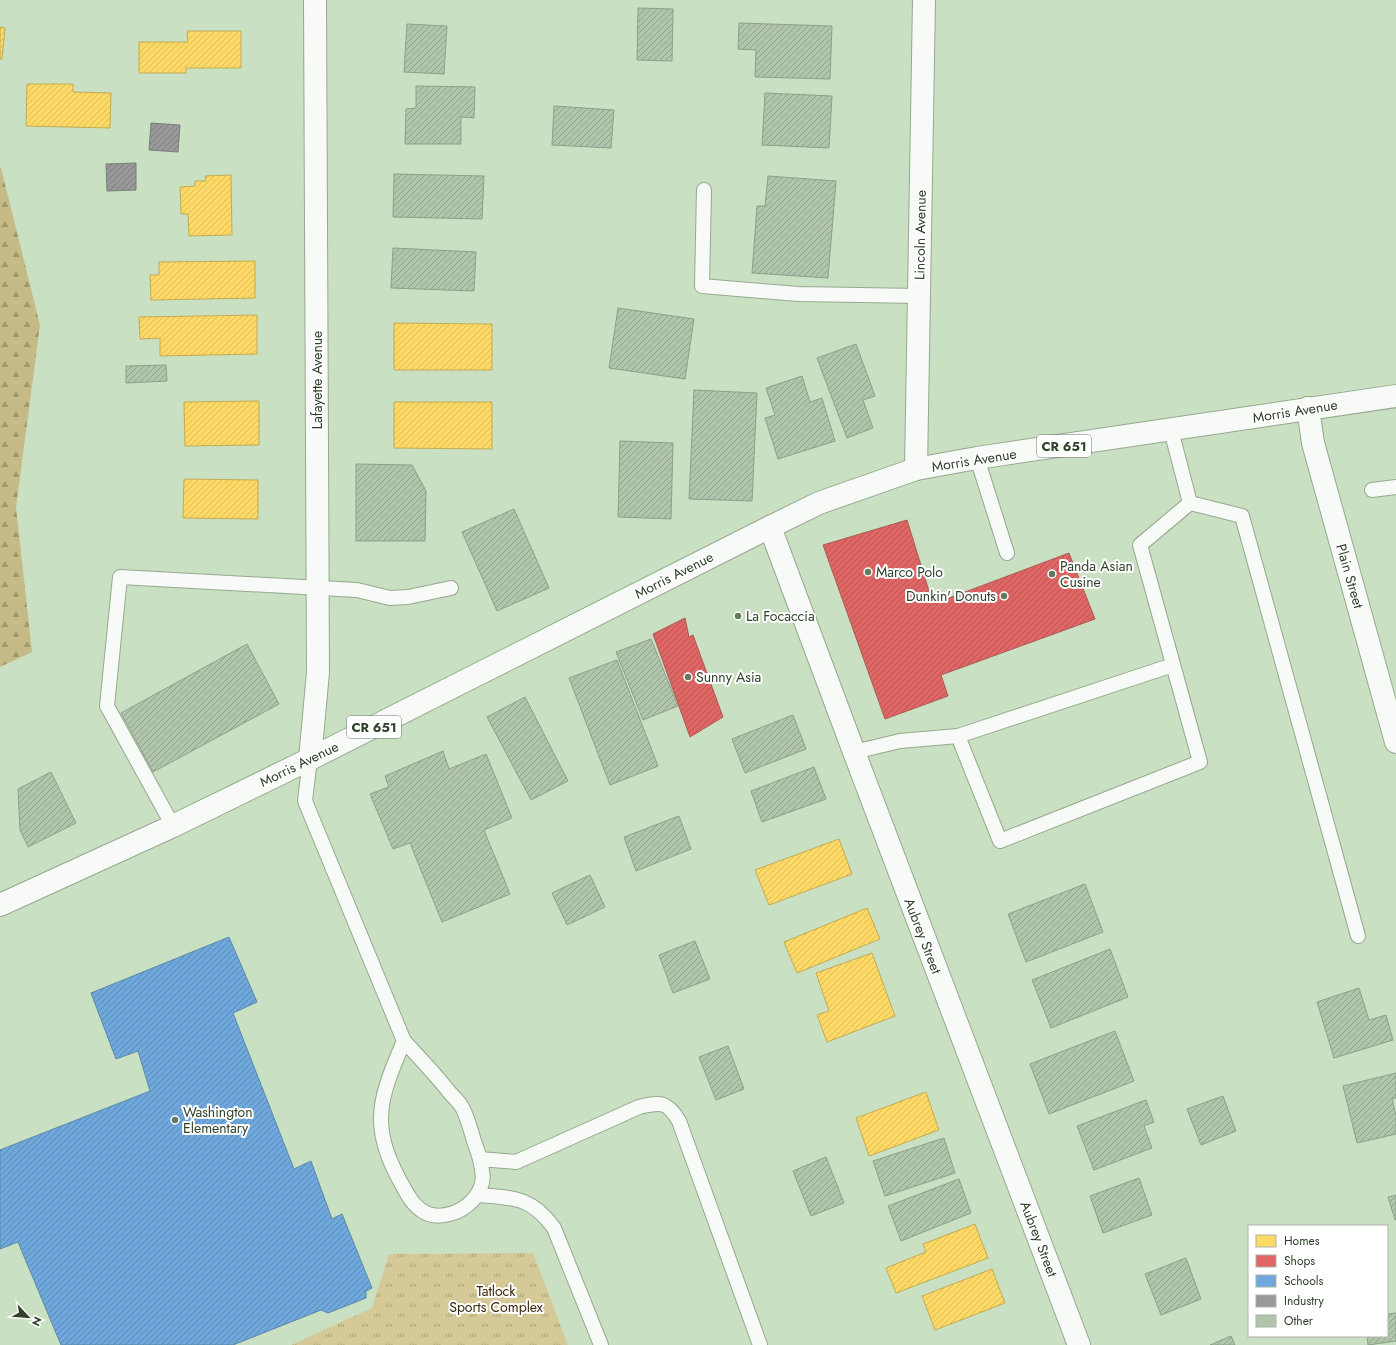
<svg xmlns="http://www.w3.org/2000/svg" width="1396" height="1345" viewBox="0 0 1396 1345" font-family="Jost,sans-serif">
<defs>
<pattern id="grass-tufts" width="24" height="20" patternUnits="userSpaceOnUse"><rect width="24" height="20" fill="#d4c997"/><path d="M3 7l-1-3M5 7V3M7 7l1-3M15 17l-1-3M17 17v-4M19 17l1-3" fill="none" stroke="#aca57b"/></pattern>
<pattern id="forest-firs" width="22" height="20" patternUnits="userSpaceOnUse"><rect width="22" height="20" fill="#c6ba86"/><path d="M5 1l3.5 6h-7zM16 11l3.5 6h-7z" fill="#a1996e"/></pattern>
<pattern id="homes-hatch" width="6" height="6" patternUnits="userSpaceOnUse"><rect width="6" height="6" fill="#ffd966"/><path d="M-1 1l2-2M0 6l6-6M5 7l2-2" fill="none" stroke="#dbbb59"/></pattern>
<pattern id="shops-hatch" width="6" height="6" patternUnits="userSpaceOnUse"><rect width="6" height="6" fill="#e06666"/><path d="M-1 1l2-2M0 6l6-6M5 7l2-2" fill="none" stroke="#b65654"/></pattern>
<pattern id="schools-hatch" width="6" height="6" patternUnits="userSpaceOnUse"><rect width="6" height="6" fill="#6fa8dc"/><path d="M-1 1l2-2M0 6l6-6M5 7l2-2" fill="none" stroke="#5c8ab3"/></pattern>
<pattern id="industry-hatch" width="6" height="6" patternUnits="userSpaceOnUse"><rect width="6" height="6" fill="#999"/><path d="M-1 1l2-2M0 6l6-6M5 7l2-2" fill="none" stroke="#7d7e7d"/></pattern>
<pattern id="building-hatch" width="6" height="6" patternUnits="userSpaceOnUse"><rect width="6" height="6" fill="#b1c4ac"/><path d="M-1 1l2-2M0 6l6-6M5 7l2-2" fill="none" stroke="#90a18c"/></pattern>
</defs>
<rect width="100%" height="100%" fill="#c9e1c2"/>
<polygon fill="url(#grass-tufts)" points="533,1253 568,1345 291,1345 372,1308 389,1254"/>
<polygon fill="url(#forest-firs)" points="0,168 1,168 40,325 16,507 32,652 0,667"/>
<g fill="url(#homes-hatch)" stroke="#c1ab54">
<polygon points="0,27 5,28 2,59 0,59"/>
<polygon points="187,31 241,31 241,68 186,68 186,73 139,73 139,42 188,42"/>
<polygon points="27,84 73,84 73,92 111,93 110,128 26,126"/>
<polygon points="231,175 232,235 189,236 188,214 181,214 180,187 195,186 195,181 206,181 205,176"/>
<polygon points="255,261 255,298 151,300 150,275 159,275 159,262"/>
<polygon points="257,315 257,354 160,356 160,338 140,339 139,317"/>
<polygon points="394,323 492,324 492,370 394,370"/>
<polygon points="259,401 259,445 185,446 184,402"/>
<polygon points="394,402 492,402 492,449 394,448"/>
<polygon points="184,479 258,480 258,519 183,518"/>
<polygon points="839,839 852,874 769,905 755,870"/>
<polygon points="867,908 880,939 797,973 784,942"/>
<polygon points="872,953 895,1016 827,1042 817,1015 829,1011 816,973"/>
<polygon points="926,1092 939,1130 869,1156 856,1118"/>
<polygon points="975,1224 988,1258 896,1293 886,1268 926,1252 923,1244"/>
<polygon points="992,1269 1005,1303 935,1330 922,1296"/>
</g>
<g fill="url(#shops-hatch)" stroke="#ab5b54">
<polygon points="907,520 933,604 1069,553 1095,619 941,675 948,696 885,719 823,545"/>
<polygon points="685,618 689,637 693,635 723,717 690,737 653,634"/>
</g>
<polygon fill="url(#schools-hatch)" stroke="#5c89a7" points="229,937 257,1002 233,1013 294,1169 311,1161 332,1219 342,1214 372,1288 366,1291 366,1298 328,1313 321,1310 233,1345 61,1345 18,1242 0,1249 0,1150 150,1091 138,1051 116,1059 91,993"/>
<g fill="url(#industry-hatch)" stroke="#797f78">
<polygon points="151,123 180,125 178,152 149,150"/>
<polygon points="136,163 136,190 107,191 106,164"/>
</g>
<g fill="url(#building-hatch)" stroke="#8da088">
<polygon points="638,8 673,9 672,61 637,60"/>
<polygon points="739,23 832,26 830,79 755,77 756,50 738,49"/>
<polygon points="407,24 447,26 444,74 404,72"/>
<polygon points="416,86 475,87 474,118 461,117 461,144 405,144 406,109 416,108"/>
<polygon points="765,93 832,96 829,148 762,145"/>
<polygon points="554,106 614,110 611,148 552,145"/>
<polygon points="394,174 484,176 482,219 393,217"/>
<polygon points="768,176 836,181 828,278 752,273 757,206 765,206"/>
<polygon points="393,248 476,252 474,291 391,288"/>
<polygon points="618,308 694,319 685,379 609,368"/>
<polygon points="856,344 875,396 863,400 873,428 847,438 817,358"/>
<polygon points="166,365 167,381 126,383 126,366"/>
<polygon points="802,376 810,402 822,398 835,441 778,459 765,418 775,415 766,388"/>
<polygon points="694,390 757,393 752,501 689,499"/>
<polygon points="620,441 673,443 671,519 618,517"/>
<polygon points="356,464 412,465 426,491 425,541 356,541"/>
<polygon points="514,509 549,588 497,611 462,532"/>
<polygon points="651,639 678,706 643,720 616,652"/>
<polygon points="247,644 279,704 153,772 121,713"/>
<polygon points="617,660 658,766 610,785 569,678"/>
<polygon points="525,697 568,781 531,800 487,717"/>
<polygon points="793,715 806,749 745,773 732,739"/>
<polygon points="443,751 449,769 486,754 512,818 484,830 510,894 442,922 410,843 393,849 370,794 389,787 385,776"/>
<polygon points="814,767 826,799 762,822 751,791"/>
<polygon points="51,772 76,823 28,847 20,830 18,789"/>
<polygon points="679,816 691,849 636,871 624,837"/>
<polygon points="590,875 605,907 567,925 552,893"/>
<polygon points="1085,884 1103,932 1026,962 1008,914"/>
<polygon points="695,941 710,979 673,993 659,955"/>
<polygon points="1110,949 1128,997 1051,1028 1032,980"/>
<polygon points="1359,988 1369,1020 1386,1015 1393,1040 1334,1058 1317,1002"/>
<polygon points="1115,1031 1134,1081 1049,1114 1030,1064"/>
<polygon points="728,1046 744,1089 716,1100 699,1057"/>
<polygon points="1396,1073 1396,1098 1392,1099 1396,1115 1396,1134 1357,1143 1343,1086"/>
<polygon points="1223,1096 1236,1131 1201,1145 1187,1109"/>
<polygon points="1146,1100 1154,1122 1144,1126 1152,1148 1094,1170 1077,1126"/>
<polygon points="944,1138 955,1173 885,1196 873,1161"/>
<polygon points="826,1157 844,1203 811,1216 793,1171"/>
<polygon points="1139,1178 1152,1215 1103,1233 1090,1196"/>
<polygon points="959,1179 971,1213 901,1241 888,1206"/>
<polygon points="1396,1195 1396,1219 1395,1220 1388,1197"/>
<polygon points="1186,1258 1201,1299 1161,1315 1145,1274"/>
<polygon points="1396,1313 1396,1341 1368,1345 1367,1336 1387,1336 1387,1314"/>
<polygon points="1231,1336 1235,1345 1210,1345"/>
</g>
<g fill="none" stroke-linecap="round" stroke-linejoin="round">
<g stroke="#96a890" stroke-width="16">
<g id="service">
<polyline points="704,190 702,286 798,294 919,296"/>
<polyline points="1171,430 1190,503 1242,516 1358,936"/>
<polyline points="977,458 1007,553"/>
<polyline points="1372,490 1396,487"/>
<polyline points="1173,665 958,736 1000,841 1200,762 1140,545 1190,503"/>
<polyline points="854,752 900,741 958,736"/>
<polyline points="310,759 305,801 404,1041"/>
<polyline points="173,826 107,706 120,577 357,590 390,598 408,597 451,588"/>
<path d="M404,1041c16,17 32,34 46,52 4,4 9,9 12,14 6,11 9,25 13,37 3,8 6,17 7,26 4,19 -10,35 -26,42 -11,4 -22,6 -32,0 -12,-7 -18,-20 -24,-31 -31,-57 -20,-84 4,-140z"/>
<path d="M480,1159l36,3 123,-55c22,-5 28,-6 40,14l81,224"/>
<path d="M477,1195c36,3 54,1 77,33l47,117"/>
</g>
</g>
<g stroke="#96a890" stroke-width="24">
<g id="minor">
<polyline points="1308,408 1313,443 1396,742"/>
<polyline points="916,469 924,0"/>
<polyline points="770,527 854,752 1079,1345"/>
<polyline points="310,759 318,672 315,0"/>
</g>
</g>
<g stroke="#96a890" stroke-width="24">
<polyline id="primary" points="0,905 173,826 310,759 770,527 819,503 916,469 977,458 1396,396"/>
</g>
<use href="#service" stroke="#f7faf6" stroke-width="14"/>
<use href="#minor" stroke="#f7faf6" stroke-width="22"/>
<use href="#primary" stroke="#f7faf6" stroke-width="22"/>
</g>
<g fill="#65795f" stroke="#fff" stroke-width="1.5">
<circle cx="868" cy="572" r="4"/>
<circle cx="1052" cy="574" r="4"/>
<circle cx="1004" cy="596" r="4"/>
<circle cx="738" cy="616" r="4"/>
<circle cx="688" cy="677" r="4"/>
<circle cx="175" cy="1120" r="4"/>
</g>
<g text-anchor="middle" stroke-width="4" stroke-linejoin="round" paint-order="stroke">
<g fill="#fff" stroke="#6d7a6a" stroke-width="1">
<rect x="1037" y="435" width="54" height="22" rx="3"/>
<rect x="347" y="716" width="54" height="22" rx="3"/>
</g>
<g font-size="13" font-weight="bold" fill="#2f412a">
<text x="1064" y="451">CR 651</text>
<text x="374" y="732">CR 651</text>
</g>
<g font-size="14" fill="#2f412a" stroke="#fff">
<text transform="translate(920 235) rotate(-89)" y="5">Lincoln Avenue</text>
<text transform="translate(317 380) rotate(-90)" y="5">Lafayette Avenue</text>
<text transform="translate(1295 411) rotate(-9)" y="5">Morris Avenue</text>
<text transform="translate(974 460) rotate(-9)" y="5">Morris Avenue</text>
<text transform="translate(674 575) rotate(-27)" y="5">Morris Avenue</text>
<text transform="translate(1350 576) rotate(74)" y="5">Plain Street</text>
<text transform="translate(299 764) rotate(-26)" y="5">Morris Avenue</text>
<text transform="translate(923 936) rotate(69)" y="5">Aubrey Street</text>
<text transform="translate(1039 1239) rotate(69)" y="5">Aubrey Street</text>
</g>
<g font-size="14" fill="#2f412a" stroke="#fff" text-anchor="start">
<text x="1060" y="571">Panda Asian<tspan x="1060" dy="16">Cusine</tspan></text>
<text x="876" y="577">Marco Polo</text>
<text x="996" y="601" text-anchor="end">Dunkin' Donuts</text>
<text x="746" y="621">La Focaccia</text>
<text x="696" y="682">Sunny Asia</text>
<text x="183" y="1117">Washington<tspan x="183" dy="16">Elementary</tspan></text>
</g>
<g font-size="14" fill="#382707" stroke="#fff">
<text x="496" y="1296">Tatlock<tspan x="496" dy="16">Sports Complex</tspan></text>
</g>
</g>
<rect x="1248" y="1225" width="140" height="112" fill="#ffffff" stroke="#acb3aa"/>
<rect x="1256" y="1235" width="20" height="12" fill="#ffd966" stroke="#acb3aa"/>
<text x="1284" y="1245" font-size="12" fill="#2f412a">Homes</text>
<rect x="1256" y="1255" width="20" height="12" fill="#e06666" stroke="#acb3aa"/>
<text x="1284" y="1265" font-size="12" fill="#2f412a">Shops</text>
<rect x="1256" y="1275" width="20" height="12" fill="#6fa8dc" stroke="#acb3aa"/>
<text x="1284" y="1285" font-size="12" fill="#2f412a">Schools</text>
<rect x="1256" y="1295" width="20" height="12" fill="#999999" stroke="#acb3aa"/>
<text x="1284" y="1305" font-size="12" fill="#2f412a">Industry</text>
<rect x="1256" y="1315" width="20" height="12" fill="#b1c4ac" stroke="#acb3aa"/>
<text x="1284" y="1325" font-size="12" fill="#2f412a">Other</text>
<g transform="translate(28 1317) rotate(116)" stroke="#ffffff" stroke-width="3" paint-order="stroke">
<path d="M0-3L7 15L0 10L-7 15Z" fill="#2f412a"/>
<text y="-6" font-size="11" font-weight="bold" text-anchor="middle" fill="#2f412a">N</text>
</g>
</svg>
